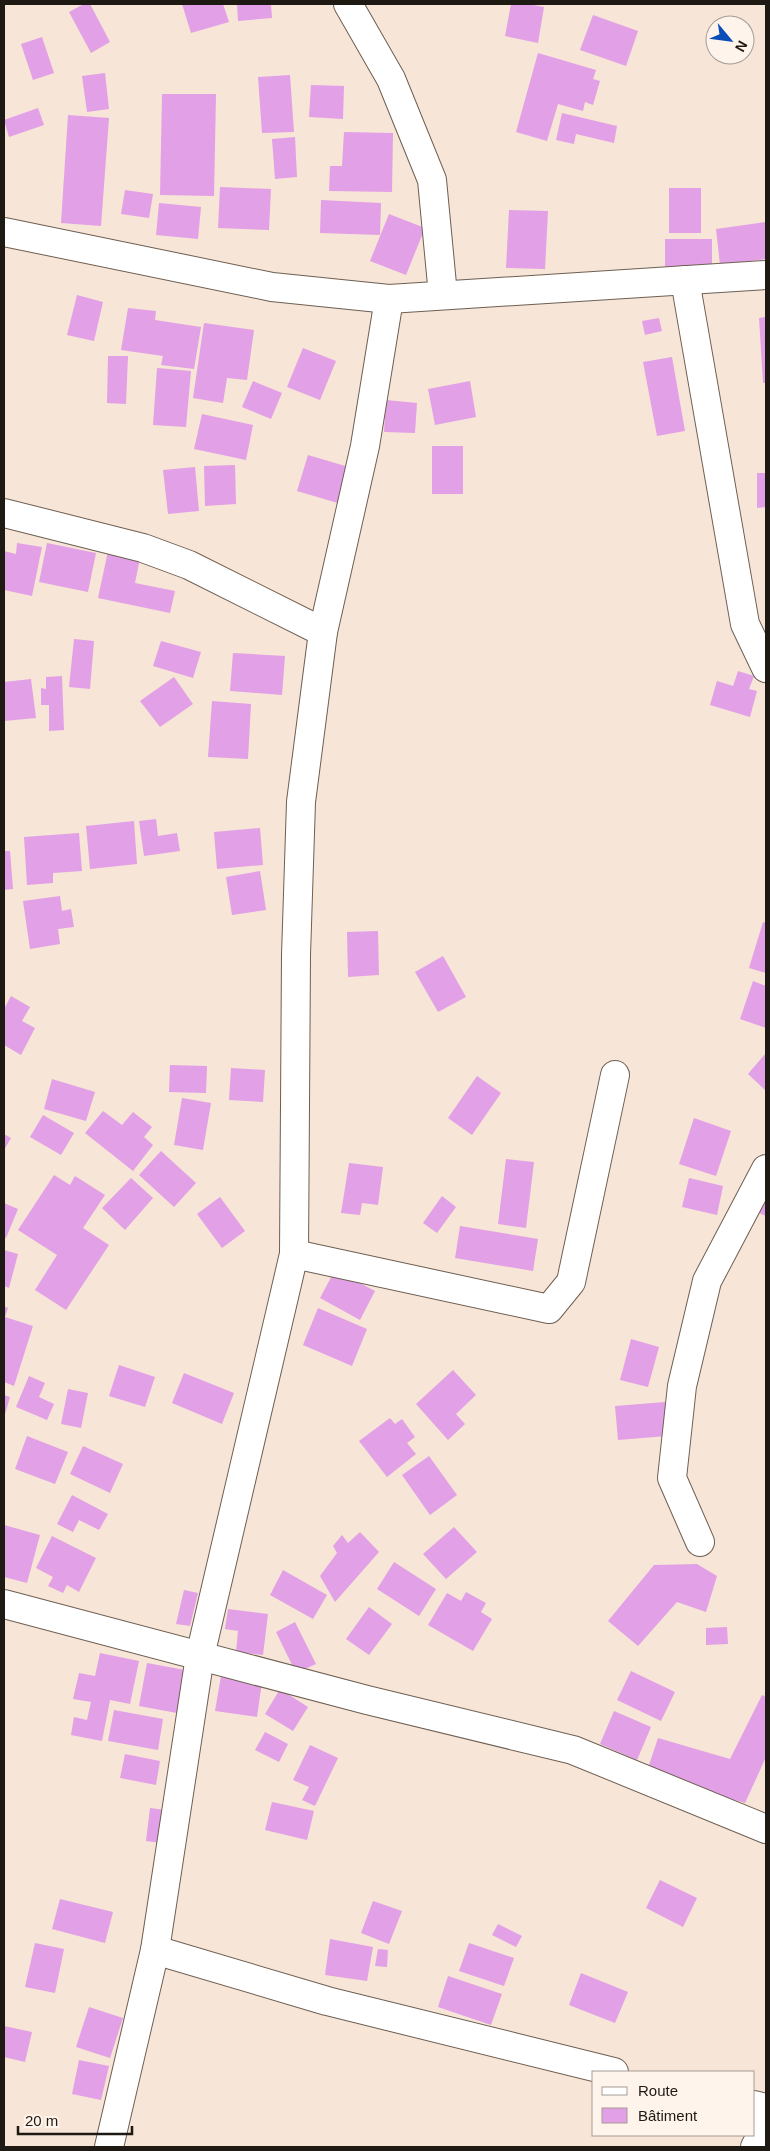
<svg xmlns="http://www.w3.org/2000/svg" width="770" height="2151" viewBox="0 0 770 2151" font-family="Arial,sans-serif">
<rect width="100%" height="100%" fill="#f7e5d7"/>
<g fill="#e2a0e6">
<polygon points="84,4 90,4 110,42 91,53 69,12"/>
<polygon points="182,4 223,4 229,22 191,33"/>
<polygon points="237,4 271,4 272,18 238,21"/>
<polygon points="511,4 528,4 544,7 538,43 505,36"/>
<polygon points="593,15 638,31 626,66 580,50"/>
<polygon points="42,37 54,73 33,80 21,44"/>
<polygon points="538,53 596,70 593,79 600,81 593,105 585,102 583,111 558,104 547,141 516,132"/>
<polygon points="105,73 109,109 87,112 82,76"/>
<polygon points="290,75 294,132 262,133 258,77"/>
<polygon points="311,85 344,86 343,119 309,117"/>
<polygon points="162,94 216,94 214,196 160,195"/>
<polygon points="38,108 44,125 9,137 4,120"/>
<polygon points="562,113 617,126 614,143 576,134 574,144 556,140"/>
<polygon points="68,115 109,118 101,226 61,223"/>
<polygon points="344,132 393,133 392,192 329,191 330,166 342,166"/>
<polygon points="295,137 297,177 275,179 272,139"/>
<polygon points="220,187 271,189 269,230 218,228"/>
<rect x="669" y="188" width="32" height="45"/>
<polygon points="125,190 153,194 149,218 121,214"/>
<polygon points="321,200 381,203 380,235 320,233"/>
<polygon points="159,203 201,207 198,239 156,235"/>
<polygon points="509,210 548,211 545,269 506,268"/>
<polygon points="389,214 425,228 406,275 370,261"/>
<polygon points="766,222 766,259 720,265 716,229"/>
<rect x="665" y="239" width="47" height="31"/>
<polygon points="77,295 103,302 94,341 67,335"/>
<polygon points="128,308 156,311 155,320 201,327 194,369 161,365 163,356 121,350"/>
<polygon points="766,317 766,383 763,383 759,318"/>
<polygon points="659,318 662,331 645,335 642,321"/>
<polygon points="204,323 254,330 247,380 227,378 223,403 193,398"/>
<polygon points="303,348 336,361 320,400 287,387"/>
<polygon points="108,356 128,356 126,404 107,403"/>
<polygon points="672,357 685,431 657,436 643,362"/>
<polygon points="157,368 191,371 186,427 153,425"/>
<polygon points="253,381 282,393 271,419 242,407"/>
<polygon points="470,381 476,417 435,425 428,389"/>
<polygon points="386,400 417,403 415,433 384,432"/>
<polygon points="202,414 253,425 246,460 194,449"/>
<rect x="432" y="446" width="31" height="48"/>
<polygon points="308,455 352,468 341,504 297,491"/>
<polygon points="235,465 236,504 205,506 204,466"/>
<polygon points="195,467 199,511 168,514 163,470"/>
<polygon points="757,473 766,473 766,507 757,508"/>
<polygon points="17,543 42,547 32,596 4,590 4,551 16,554"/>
<polygon points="47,543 96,553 88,592 39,582"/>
<polygon points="108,551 140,558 135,583 175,591 170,613 98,598"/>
<polygon points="74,639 94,641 90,689 69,687"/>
<polygon points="161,641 201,652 193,678 153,666"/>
<polygon points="233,653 285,656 282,695 230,691"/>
<polygon points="738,671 754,676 749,689 757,691 750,717 710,705 717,681 733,686"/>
<polygon points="62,676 64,730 49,731 49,705 41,705 41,688 46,689 46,677"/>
<polygon points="174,677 193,704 160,727 140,701"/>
<polygon points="31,679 36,718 4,721 4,682"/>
<polygon points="212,701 251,704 248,759 208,757"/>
<polygon points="156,819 158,836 177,833 180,851 144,856 139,821"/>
<polygon points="134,821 137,864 90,869 86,826"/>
<polygon points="260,828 263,865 217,869 214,832"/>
<polygon points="79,833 82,871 53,873 53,883 27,885 24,837"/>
<polygon points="4,851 10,851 13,889 4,890"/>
<polygon points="260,871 266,910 232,915 226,877"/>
<polygon points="60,896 62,911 71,909 74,927 58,929 60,944 30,949 23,901"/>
<polygon points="763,922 766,923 766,973 749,968"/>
<polygon points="378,931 379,975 348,977 347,932"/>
<polygon points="443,956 466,997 438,1012 415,972"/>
<polygon points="753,981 766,986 766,1028 740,1019"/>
<polygon points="11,996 30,1007 22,1021 35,1028 21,1055 4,1045 4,1009"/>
<polygon points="766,1053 766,1091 748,1074"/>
<polygon points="170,1065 207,1066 206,1093 169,1092"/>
<polygon points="231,1068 265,1070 263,1102 229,1100"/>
<polygon points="477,1076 501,1093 472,1135 448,1118"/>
<polygon points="52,1079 95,1092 86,1121 44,1109"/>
<polygon points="182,1098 211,1103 203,1150 174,1145"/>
<polygon points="103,1111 122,1125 133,1112 152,1127 144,1137 153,1145 133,1171 85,1133"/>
<polygon points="43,1115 74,1133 61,1155 30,1137"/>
<polygon points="694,1118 731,1131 716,1176 679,1164"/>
<polygon points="4,1134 11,1138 4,1150"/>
<polygon points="161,1151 196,1183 174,1207 139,1175"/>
<polygon points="506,1159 534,1162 526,1228 498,1224"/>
<polygon points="349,1163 383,1167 378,1205 362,1203 360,1215 341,1213"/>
<polygon points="54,1175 70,1185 75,1176 105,1195 83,1228 109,1245 66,1310 35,1290 57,1255 18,1230"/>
<polygon points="131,1178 153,1198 125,1230 102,1208"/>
<polygon points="689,1178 723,1186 717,1215 682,1207"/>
<polygon points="442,1196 456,1207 437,1233 423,1223"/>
<polygon points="220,1197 245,1231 222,1248 197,1214"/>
<polygon points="766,1198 766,1216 759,1213"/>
<polygon points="4,1203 18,1209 6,1238 4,1237"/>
<polygon points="460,1226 538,1239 533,1271 455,1258"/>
<polygon points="4,1250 18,1254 9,1288 4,1286"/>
<polygon points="335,1270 375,1291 360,1320 320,1298"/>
<polygon points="4,1306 8,1308 5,1317 33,1326 14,1386 4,1382"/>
<polygon points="318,1308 367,1329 352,1366 303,1345"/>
<polygon points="631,1339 659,1347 648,1387 620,1380"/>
<polygon points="119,1365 155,1377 145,1407 109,1396"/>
<polygon points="453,1370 476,1395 456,1414 465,1424 448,1440 416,1404"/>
<polygon points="184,1373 234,1393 222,1424 172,1403"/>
<polygon points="29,1376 45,1383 39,1397 54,1404 47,1420 16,1407"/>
<polygon points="68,1389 88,1393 81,1428 61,1424"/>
<polygon points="4,1395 10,1397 4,1418"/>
<polygon points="665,1402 667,1436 618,1440 615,1406"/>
<polygon points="390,1418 395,1424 402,1419 415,1437 407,1443 416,1454 387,1477 359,1441"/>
<polygon points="27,1436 68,1452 55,1484 15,1469"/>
<polygon points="83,1446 123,1464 110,1493 70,1474"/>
<polygon points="429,1456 457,1495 430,1515 402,1475"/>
<polygon points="72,1495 108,1514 99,1530 79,1520 73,1532 57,1524"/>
<polygon points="4,1525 40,1535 27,1583 4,1577"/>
<polygon points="454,1527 477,1552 446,1579 423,1554"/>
<polygon points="360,1532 379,1552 335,1602 320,1576 337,1553 333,1546 342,1535 348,1543"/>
<polygon points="52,1536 96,1558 79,1592 67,1585 63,1593 48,1586 53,1577 36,1568"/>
<polygon points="394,1562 436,1589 419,1616 377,1589"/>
<polygon points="697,1564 717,1576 706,1612 677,1602 638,1646 608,1621 654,1565"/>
<polygon points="283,1570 327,1595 313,1619 270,1595"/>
<polygon points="184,1590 198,1593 190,1626 176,1624"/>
<polygon points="466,1592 486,1603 481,1612 492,1619 473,1651 428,1625 447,1593 461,1601"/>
<polygon points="369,1607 392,1624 369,1655 346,1639"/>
<polygon points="228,1609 268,1614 263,1655 236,1652 238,1631 225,1629"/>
<polygon points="295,1622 316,1664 296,1673 276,1632"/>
<polygon points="727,1627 728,1644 706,1645 706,1628"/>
<polygon points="100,1653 139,1661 130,1704 110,1700 102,1741 71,1735 74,1717 87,1720 91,1702 73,1699 79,1673 95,1676"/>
<polygon points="147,1663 185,1670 177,1713 139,1706"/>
<polygon points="631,1671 675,1692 661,1721 617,1700"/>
<polygon points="221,1676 262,1682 257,1717 215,1711"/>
<polygon points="280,1689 308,1707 293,1731 265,1714"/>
<polygon points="762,1695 766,1697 766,1757 745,1803 646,1774 658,1738 730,1759"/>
<polygon points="114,1710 163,1719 158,1750 108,1741"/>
<polygon points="614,1711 651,1727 637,1760 600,1744"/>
<polygon points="265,1732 288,1744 279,1762 255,1750"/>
<polygon points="310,1745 338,1758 315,1806 302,1800 309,1787 293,1780"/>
<polygon points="125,1754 160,1761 156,1785 120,1778"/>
<polygon points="272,1802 314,1811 307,1840 265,1830"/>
<polygon points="150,1808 165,1810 161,1843 146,1841"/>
<polygon points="660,1880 697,1898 683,1927 646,1908"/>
<polygon points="60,1899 113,1912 105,1943 52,1929"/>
<polygon points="373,1901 402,1911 389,1944 361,1933"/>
<polygon points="498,1924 522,1936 516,1947 492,1935"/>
<polygon points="330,1939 373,1947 367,1981 325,1975"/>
<polygon points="35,1943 64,1949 55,1993 25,1987"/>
<polygon points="469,1943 514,1958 504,1986 459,1971"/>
<polygon points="378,1949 388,1950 387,1967 375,1966"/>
<polygon points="581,1973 628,1992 615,2023 569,2005"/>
<polygon points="448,1976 502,1994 491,2025 438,2007"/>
<polygon points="89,2007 123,2018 110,2058 76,2047"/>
<polygon points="4,2026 32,2032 25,2062 4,2057"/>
<polygon points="79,2060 109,2066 101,2100 72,2094"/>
</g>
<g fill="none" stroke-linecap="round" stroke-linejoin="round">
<g stroke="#6e5f52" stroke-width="30">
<g id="street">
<polyline points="348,4 391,79 432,180 443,295"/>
<polyline points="4,232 272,287 389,299 766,275"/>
<polyline points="685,280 745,624 766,668"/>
<polyline points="4,513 143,548 189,565 323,632"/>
<polyline points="294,1254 549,1309 571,1282 615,1075"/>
<polyline points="700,1542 672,1478 682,1386 707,1281 766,1169"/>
<polyline points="4,1604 367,1700 573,1750 766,1829"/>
<polyline points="155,1950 327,2001 614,2072"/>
<polyline points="754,2105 766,2108"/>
<polyline points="109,2147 155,1950 200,1656 294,1254 296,955 301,802 323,632 365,446 389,299"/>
<polyline points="755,2147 766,2126"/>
</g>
</g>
<use href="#street" stroke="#fff" stroke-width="28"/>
</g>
<rect width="770" height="2151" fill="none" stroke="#1f1913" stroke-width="10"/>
<rect x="592" y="2071" width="162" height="65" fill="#fff4eb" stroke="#a59c95"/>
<rect x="602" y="2087" width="25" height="8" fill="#ffffff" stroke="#a59c95"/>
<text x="638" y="2096" font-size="15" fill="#1f1913">Route</text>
<rect x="602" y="2108" width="25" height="15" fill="#e2a0e6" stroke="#a59c95"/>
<text x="638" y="2121" font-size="15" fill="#1f1913">Bâtiment</text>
<g transform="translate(730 40) rotate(119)"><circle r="24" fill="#fff4eb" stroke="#a59c95"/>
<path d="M0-4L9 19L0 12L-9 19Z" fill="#094eb8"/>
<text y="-8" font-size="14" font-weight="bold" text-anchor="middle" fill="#1f1913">N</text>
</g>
<path d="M18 2126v8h114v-8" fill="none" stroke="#1f1913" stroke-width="2.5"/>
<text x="25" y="2126" font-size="15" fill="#1f1913" stroke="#fff4eb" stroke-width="4" paint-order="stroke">20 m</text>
</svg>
